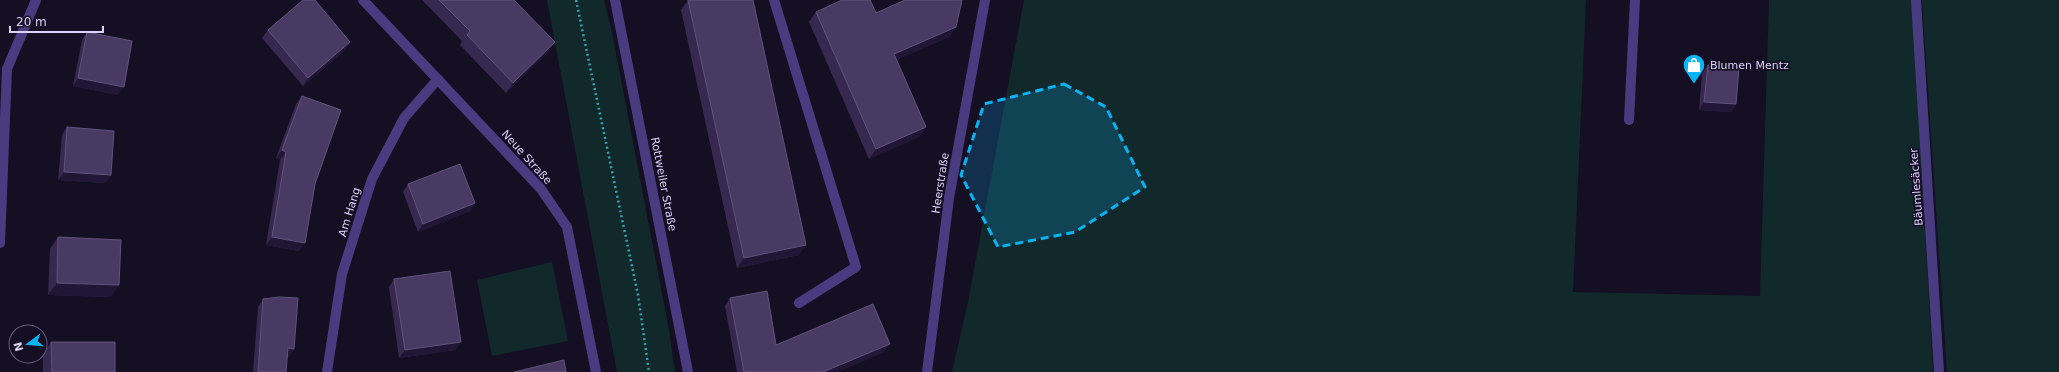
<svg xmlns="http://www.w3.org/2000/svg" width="2059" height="372" viewBox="0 0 2059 372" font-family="'DejaVu Sans',sans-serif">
<rect width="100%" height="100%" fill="#150f23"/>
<g fill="#12292c">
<polygon points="547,0 604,0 613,38 669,330 675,372 617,372"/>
<polygon points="1024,0 1586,0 1573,292 1760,296 1769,0 1912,0 1933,372 952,372 968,302"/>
<polygon points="1922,0 2059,0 2059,372 1947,372"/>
<polygon points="552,262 568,341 492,356 477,280"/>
</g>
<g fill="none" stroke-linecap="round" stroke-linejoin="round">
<polyline stroke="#33a3b0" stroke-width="2.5" stroke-dasharray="2 3" stroke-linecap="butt" points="576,0 638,295 649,372"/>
<g stroke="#493b80" stroke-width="10">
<polyline points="363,0 541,189 567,227 596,372"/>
<polyline points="615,0 688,372"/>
<polyline points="774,0 856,267 799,303"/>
<polyline points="1916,0 1939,372"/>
<polyline points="1629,120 1635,0"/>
<polyline points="0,243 7,69 36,0"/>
<polyline points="327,372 342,274 372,179 404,118 438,79"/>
<polyline points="927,372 949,198 985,0"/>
</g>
</g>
<g fill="#372850">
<polygon points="422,0 514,0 548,52 506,93 460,45 462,41"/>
<polygon points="688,0 799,255 737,268 681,10"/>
<polygon points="816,12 876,13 956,27 949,37 896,60 926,127 919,137 869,159 809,22"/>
<polygon points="268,30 345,50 303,86 262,38"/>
<polygon points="87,32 118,95 73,86 82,40"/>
<polygon points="1708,65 1736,104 1731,112 1699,110 1702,73"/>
<polygon points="302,96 299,251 266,245 280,160 276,158 296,104"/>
<polygon points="67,127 111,175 105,183 58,180 62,135"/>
<polygon points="408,184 475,203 470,211 418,232 403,192"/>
<polygon points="58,237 111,297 48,295 50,249"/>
<polygon points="394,279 461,342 455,350 399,358 389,287"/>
<polygon points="730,298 776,345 884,352 837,372 737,372 725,306"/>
<polygon points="263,299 294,349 289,357 287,357 286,372 253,372 258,307"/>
<polygon points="51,342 115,372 43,372 43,354"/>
</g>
<g fill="#221636">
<polygon points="956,27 949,37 887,64 894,54"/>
<polygon points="350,42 345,50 303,86 308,78"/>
<polygon points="555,42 548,52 506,93 513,83"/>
<polygon points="78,78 124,87 118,95 73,86"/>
<polygon points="1704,102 1736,104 1731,112 1699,110"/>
<polygon points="926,127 919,137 869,159 876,149"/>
<polygon points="282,150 286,152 280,160 276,158"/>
<polygon points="64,172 111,175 105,183 58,180"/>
<polygon points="475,203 470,211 418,232 423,224"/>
<polygon points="272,237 305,243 299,251 266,245"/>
<polygon points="806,245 799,255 737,268 744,258"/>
<polygon points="57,283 119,285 111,297 48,295"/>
<polygon points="461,342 455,350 399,358 405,350"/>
<polygon points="890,344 884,352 837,372 823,372"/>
<polygon points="288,348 294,349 289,357 282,356"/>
</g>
<g fill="#493a63" stroke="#60527b">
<polygon points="303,0 315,0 350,42 308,78 268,30"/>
<polygon points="439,0 514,0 555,42 513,83 467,35 470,31"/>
<polygon points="688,0 753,0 806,245 744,258"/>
<polygon points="842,0 870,0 876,13 905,0 962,0 956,27 894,54 926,127 876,149 816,12"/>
<polygon points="87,32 132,41 124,87 78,78"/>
<polygon points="1708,65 1739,68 1736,104 1704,102"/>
<polygon points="302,96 341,110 315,184 305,243 272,237 286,152 282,150"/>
<polygon points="67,127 114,131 111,175 64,172"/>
<polygon points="460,164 475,203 423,224 408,184"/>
<polygon points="58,237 121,240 119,285 57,283"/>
<polygon points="450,271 461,342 405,350 394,279"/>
<polygon points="767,291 776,345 873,304 890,344 823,372 744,372 730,298"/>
<polygon points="279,297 298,298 294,349 288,348 286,372 258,372 263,299"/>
<polygon points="51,342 115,342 115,372 52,372"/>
<polygon points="564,360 566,372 514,372"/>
</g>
<path fill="#08b4f3" fill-opacity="0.2" stroke="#08b4f3" stroke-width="3" stroke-dasharray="8 5" stroke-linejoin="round" d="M1064,84l42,23 39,80 -70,45 -77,15 -37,-72 23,-71z"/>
<defs>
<g id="shop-pin" transform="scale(1.15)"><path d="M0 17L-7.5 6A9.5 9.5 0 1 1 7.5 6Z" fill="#08b4f3" stroke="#150f23"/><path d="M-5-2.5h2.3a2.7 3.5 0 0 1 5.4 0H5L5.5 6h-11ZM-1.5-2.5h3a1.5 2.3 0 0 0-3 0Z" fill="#fff"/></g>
</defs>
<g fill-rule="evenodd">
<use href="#shop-pin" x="1694" y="65"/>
</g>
<g text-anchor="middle" stroke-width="3.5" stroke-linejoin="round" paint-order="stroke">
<g font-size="11" fill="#ded2fd" stroke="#150f23" text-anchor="start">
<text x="1710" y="69">Blumen Mentz</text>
</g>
<g font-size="11" fill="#ded2fd" stroke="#150f23">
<text transform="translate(527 157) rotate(48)" y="4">Neue Straße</text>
<text transform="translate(940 183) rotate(-81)" y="4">Heerstraße</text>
<text transform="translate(664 184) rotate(79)" y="4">Rottweiler Straße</text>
<text transform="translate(1916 187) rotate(-94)" y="4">Bäumlesäcker</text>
<text transform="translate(349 212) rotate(-73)" y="4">Am Hang</text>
</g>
</g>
<g transform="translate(28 344) rotate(254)"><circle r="19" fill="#150f23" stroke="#655d7a"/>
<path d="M0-3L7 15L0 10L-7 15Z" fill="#08b4f3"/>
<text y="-6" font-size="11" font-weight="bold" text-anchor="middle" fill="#ded2fd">N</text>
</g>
<path d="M10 26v6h93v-6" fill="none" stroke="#ded2fd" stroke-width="2"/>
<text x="16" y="26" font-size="12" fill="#ded2fd" stroke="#150f23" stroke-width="3" paint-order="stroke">20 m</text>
</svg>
